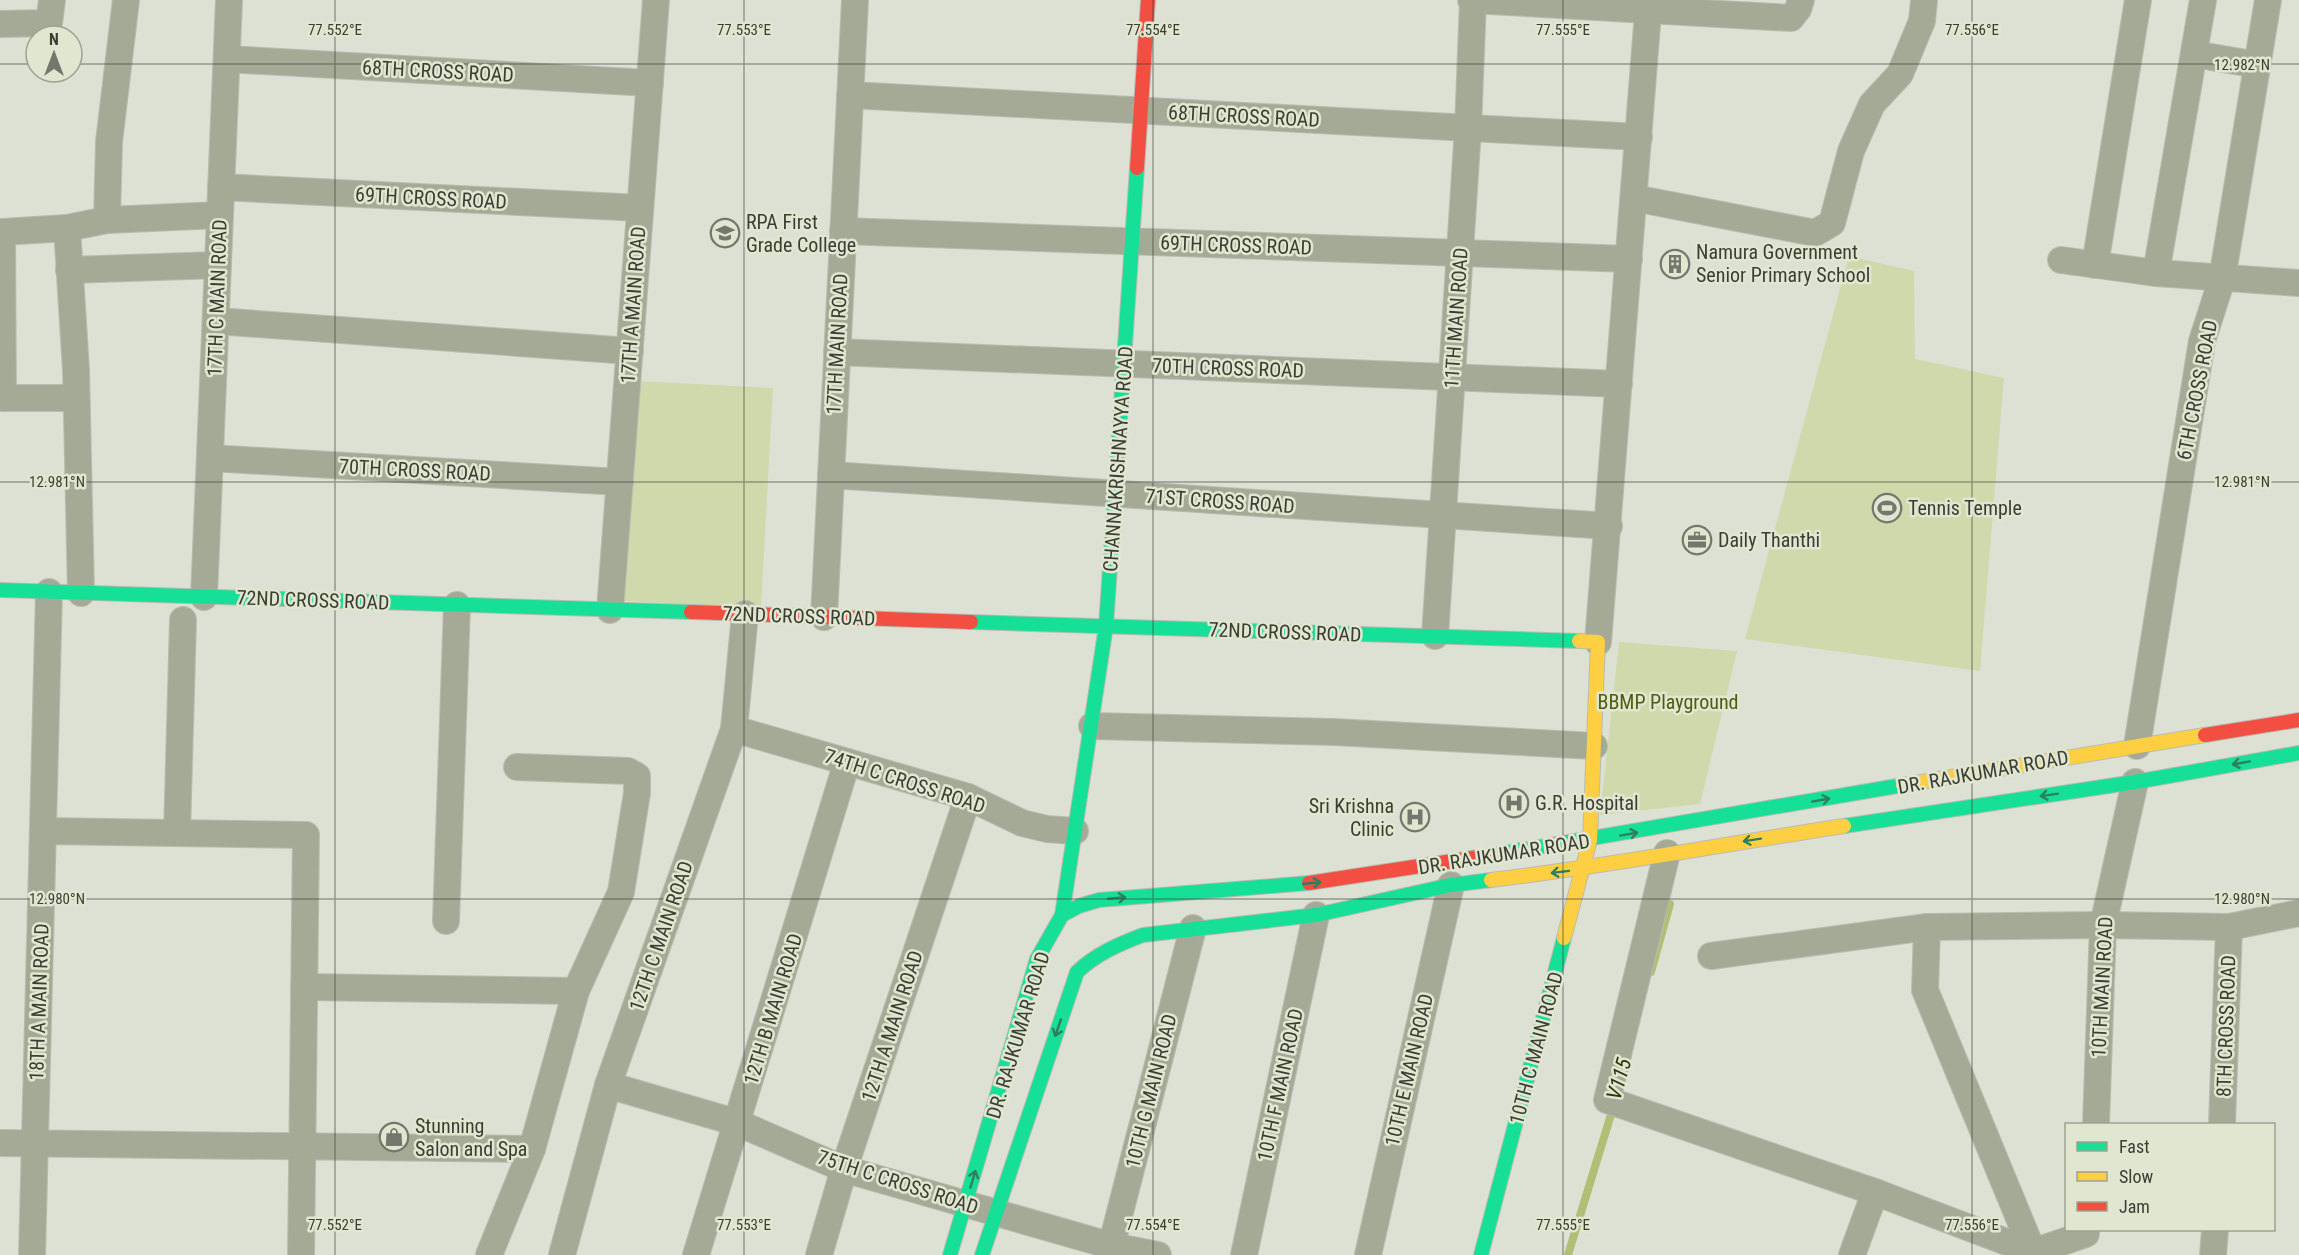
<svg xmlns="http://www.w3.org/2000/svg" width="2299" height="1255" viewBox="0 0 2299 1255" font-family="'Roboto Condensed',sans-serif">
<rect width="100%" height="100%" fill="#dde1d4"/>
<g fill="#cfd9ab">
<polygon points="1849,256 1914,271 1915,359 2004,378 1980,671 1745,639"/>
<polygon points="636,381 773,388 761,608 624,601"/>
<polygon points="1619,642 1737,651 1700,804 1600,815"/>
</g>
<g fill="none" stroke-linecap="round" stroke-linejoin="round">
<g stroke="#b1bf75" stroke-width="8">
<polyline points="1651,972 1670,904"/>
<polyline points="1568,1255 1613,1108"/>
</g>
<g stroke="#b9bcb2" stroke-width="28">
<g id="street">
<polyline points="1471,0 1791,18 1798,9 1801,0"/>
<polyline points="0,24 49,23 52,0"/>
<polyline points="2194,54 2258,65"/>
<polyline points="227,59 650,83"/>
<polyline points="850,95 1639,137"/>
<polyline points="221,187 640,208"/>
<polyline points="1634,198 1815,233 1832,223 1851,151 1872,104 1900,74 1922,21 1924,0"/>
<polyline points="107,220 109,142 126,0"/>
<polyline points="67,228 2,232 3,398 76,398"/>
<polyline points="843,231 1629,259"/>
<polyline points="2061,260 2156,273 2299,283"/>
<polyline points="2095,265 2138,0"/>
<polyline points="69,270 218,265"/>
<polyline points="2156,273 2203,0"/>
<polyline points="216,321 630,351"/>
<polyline points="837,352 1619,384"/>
<polyline points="210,458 620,482"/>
<polyline points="831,475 1609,526"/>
<polyline points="81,593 76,370 67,228 107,220 220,215"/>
<polyline points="204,597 229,0"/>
<polyline points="610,610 656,0"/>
<polyline points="824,617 855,0"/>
<polyline points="1435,636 1468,128 1473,0"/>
<polyline points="1598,642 1649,0"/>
<polyline points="1092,726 1334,732 1594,746"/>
<polyline points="734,729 968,797 1022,823 1047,829 1075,831"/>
<polyline points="2137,746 2202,341 2222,279 2268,0"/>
<polyline points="44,831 306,835 301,1255"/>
<polyline points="177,833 183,620"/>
<polyline points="1667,853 1607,1100 1875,1192 1852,1255"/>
<polyline points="446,921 457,605"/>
<polyline points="1711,956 1927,927"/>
<polyline points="304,987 576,991"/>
<polyline points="608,1085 738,1123 844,1169 1112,1246 1158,1255"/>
<polyline points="2096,1124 2103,925 2135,782"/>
<polyline points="2222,1124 2229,927"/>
<polyline points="0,1143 532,1149 576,991 621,892 637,793 637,776 628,771 517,767"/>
<polyline points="1875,1192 2033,1252 2086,1234 2086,1230"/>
<polyline points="32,1255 49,592"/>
<polyline points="489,1255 532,1149"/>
<polyline points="562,1255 608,1085 734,729 745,614"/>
<polyline points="696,1255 847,762"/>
<polyline points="819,1255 844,1169 968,797"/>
<polyline points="1109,1255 1193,928"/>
<polyline points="1244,1255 1316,915"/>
<polyline points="1368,1255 1451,885"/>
<polyline points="2032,1255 2033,1252 1925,990 1927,927 2103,925 2229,927 2299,913"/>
<polyline points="2213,1255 2215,1230"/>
</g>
</g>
<g stroke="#b9bcb2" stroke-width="16">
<g id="fast">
<polyline points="0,590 691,612"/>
<polyline points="971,622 1579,641"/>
<polyline points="1844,826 2135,782 2299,753"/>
<polyline points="1492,855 1903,785"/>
<polyline points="1062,915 1106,626 1137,168"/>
<polyline points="950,1255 1037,959 1062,915 1079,906 1099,900 1309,883"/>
<path d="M982,1255l95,-283c19,-18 42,-28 66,-37l173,-20 135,-30 40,-5"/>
<polyline points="1481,1255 1564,938"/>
</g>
</g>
<g stroke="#b9bcb2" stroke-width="16">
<g id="slow">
<polyline points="1903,785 2205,735"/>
<path d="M1491,880c118,-14 235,-36 353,-54"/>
<polyline points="1564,938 1590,840 1598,642 1579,641"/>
</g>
</g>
<g stroke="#b9bcb2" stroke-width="16">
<g id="jam">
<polyline points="1137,168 1148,0"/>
<polyline points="691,612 971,622"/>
<polyline points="2205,735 2299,720"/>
<polyline points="1309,883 1492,855"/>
</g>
</g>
<use href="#street" stroke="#a5aa96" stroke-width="26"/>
<use href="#fast" stroke="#16e098" stroke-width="14"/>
<use href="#slow" stroke="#ffcf43" stroke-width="14"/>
<use href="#jam" stroke="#f24e42" stroke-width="14"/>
</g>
<defs><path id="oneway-shaft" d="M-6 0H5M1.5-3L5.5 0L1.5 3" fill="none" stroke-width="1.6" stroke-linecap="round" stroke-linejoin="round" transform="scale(1.5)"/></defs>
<g stroke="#2d7f5d">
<use href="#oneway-shaft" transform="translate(2241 763) rotate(170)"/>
<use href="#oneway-shaft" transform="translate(2049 795) rotate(171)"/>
<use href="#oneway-shaft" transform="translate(1821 800) rotate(-10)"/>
<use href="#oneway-shaft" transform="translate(1629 834) rotate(-10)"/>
<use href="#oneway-shaft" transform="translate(1752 840) rotate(171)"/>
<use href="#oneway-shaft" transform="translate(1560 872) rotate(173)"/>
<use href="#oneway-shaft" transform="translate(1312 883) rotate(-6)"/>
<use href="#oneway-shaft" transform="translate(1117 898) rotate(-5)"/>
<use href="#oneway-shaft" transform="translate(1058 1028) rotate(109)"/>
<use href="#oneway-shaft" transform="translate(973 1179) rotate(-73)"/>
</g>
<path fill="none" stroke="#3c3e35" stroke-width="1.5" stroke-opacity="0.45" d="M335,0v1255M744,0v1255M1153,0v1255M1563,0v1255M1972,0v1255M0,64h36M72,64h2227M0,482h2299M0,899h2299"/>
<defs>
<g id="university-ring" transform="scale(1.5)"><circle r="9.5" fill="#e0e6cf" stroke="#74776d" stroke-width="1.5"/><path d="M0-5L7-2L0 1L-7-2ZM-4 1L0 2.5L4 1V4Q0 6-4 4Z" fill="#74776d"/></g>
<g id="building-ring" transform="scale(1.5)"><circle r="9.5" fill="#e0e6cf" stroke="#74776d" stroke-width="1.5"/><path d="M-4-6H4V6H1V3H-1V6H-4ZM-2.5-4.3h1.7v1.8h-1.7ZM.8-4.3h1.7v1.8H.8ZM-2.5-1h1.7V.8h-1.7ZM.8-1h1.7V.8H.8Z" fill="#74776d"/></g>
<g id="stadium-ring" transform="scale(1.5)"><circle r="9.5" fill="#e0e6cf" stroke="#74776d" stroke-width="1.5"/><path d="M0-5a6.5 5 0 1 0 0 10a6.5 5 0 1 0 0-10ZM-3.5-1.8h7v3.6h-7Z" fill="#74776d"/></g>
<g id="office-ring" transform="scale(1.5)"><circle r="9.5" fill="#e0e6cf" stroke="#74776d" stroke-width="1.5"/><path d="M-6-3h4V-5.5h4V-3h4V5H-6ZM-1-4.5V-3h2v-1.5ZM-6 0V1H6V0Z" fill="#74776d"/></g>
<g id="hospital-ring" transform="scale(1.5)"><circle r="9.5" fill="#e0e6cf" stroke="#74776d" stroke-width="1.5"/><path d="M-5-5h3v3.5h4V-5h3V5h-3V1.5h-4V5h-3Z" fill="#74776d"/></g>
<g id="shop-ring" transform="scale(1.5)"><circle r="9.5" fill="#e0e6cf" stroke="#74776d" stroke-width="1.5"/><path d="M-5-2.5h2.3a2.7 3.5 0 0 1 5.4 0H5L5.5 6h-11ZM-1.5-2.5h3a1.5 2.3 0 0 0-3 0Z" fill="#74776d"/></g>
</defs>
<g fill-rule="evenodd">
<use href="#university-ring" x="725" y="233"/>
<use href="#building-ring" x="1675" y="264"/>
<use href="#stadium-ring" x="1887" y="508"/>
<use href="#office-ring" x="1697" y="540"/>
<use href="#hospital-ring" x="1514" y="803"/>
<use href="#hospital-ring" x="1415" y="817"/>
<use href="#shop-ring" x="394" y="1137"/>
</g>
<g text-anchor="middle" stroke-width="5" stroke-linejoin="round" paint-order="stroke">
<g font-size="20" fill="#3c3e35" stroke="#e0e6cf">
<text transform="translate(438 71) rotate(3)" y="7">68TH CROSS ROAD</text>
<text transform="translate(1244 116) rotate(3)" y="7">68TH CROSS ROAD</text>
<text transform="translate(431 198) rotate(3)" y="7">69TH CROSS ROAD</text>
<text transform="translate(1236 245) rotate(2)" y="7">69TH CROSS ROAD</text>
<text transform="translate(217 298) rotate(-88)" y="7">17TH C MAIN ROAD</text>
<text transform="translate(633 305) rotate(-86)" y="7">17TH A MAIN ROAD</text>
<text transform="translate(1456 318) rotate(-86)" y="7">11TH MAIN ROAD</text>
<text transform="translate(837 344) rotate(-87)" y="7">17TH MAIN ROAD</text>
<text transform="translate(1228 368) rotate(2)" y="7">70TH CROSS ROAD</text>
<text transform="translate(2197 390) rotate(-79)" y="7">6TH CROSS ROAD</text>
<text transform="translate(1118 459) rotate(-86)" y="7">CHANNAKRISHNAYYA ROAD</text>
<text transform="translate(415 470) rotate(3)" y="7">70TH CROSS ROAD</text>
<text transform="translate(1220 501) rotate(4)" y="7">71ST CROSS ROAD</text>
<text transform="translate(313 600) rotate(2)" y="7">72ND CROSS ROAD</text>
<text transform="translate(799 616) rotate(2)" y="7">72ND CROSS ROAD</text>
<text transform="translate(1285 632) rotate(2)" y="7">72ND CROSS ROAD</text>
<text transform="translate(1983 772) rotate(-10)" y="7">DR. RAJKUMAR ROAD</text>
<text transform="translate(905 781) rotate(18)" y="7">74TH C CROSS ROAD</text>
<text transform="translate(1504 854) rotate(-9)" y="7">DR. RAJKUMAR ROAD</text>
<text transform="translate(661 936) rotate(-71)" y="7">12TH C MAIN ROAD</text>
<text transform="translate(2102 987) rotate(-87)" y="7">10TH MAIN ROAD</text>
<text transform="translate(39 1002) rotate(-88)" y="7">18TH A MAIN ROAD</text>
<text transform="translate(773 1009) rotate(-73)" y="7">12TH B MAIN ROAD</text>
<text transform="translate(892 1026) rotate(-72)" y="7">12TH A MAIN ROAD</text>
<text transform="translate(2226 1026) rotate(-88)" y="7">8TH CROSS ROAD</text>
<text transform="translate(1018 1035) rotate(-73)" y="7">DR. RAJKUMAR ROAD</text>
<text transform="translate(1536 1048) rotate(-75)" y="7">10TH C MAIN ROAD</text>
<text transform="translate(1409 1070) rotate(-77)" y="7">10TH E MAIN ROAD</text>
<text transform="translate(1280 1085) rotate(-78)" y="7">10TH F MAIN ROAD</text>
<text transform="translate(1151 1091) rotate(-76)" y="7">10TH G MAIN ROAD</text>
<text transform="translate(898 1182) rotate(18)" y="7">75TH C CROSS ROAD</text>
</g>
<g font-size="20" fill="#3c3e35" stroke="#e0e6cf" text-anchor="start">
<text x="746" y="229">RPA First<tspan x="746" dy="23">Grade College</tspan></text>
<text x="1696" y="259">Namura Government<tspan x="1696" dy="23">Senior Primary School</tspan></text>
<text x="1908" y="515">Tennis Temple</text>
<text x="1718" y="547">Daily Thanthi</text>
<text x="1535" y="810">G.R. Hospital</text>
<text x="1394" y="813" text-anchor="end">Sri Krishna<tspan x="1394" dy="23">Clinic</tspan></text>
<text x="415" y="1133">Stunning<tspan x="415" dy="23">Salon and Spa</tspan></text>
</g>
<g font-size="20" fill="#505b12" stroke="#e0e6cf">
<text x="1668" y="709">BBMP Playground</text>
</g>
<g font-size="21" font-style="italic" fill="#2e350a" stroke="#e0e6cf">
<text transform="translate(1619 1079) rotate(-74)" y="7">V115</text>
</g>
</g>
<g font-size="15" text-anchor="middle" fill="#3c3e35" stroke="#e0e6cf" stroke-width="5" stroke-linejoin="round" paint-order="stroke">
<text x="335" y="35">77.552°E</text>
<text x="744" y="35">77.553°E</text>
<text x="1153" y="35">77.554°E</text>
<text x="1563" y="35">77.555°E</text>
<text x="1972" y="35">77.556°E</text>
<text x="2242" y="70">12.982°N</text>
<text x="57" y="487">12.981°N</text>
<text x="2242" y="487">12.981°N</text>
<text x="57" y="904">12.980°N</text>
<text x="2242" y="904">12.980°N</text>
<text x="335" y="1230">77.552°E</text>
<text x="744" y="1230">77.553°E</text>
<text x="1153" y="1230">77.554°E</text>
<text x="1563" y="1230">77.555°E</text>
<text x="1972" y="1230">77.556°E</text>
</g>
<rect x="2065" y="1123" width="210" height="108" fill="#e0e6cf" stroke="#9ea391" stroke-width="1.5"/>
<rect x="2077" y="1142" width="30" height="9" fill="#16e098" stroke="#9ea391" stroke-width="1.5"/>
<text x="2119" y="1153" font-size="18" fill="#3c3e35">Fast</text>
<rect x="2077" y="1172" width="30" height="9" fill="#ffcf43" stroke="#9ea391" stroke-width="1.5"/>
<text x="2119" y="1183" font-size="18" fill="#3c3e35">Slow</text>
<rect x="2077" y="1202" width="30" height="9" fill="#f24e42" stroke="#9ea391" stroke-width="1.5"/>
<text x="2119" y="1213" font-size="18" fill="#3c3e35">Jam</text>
<g transform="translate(54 54)"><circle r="28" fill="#e0e6cf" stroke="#9ea391" stroke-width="1.5"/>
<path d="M0-4.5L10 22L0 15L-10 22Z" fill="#74776d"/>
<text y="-9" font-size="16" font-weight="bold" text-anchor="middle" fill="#3c3e35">N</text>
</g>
</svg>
